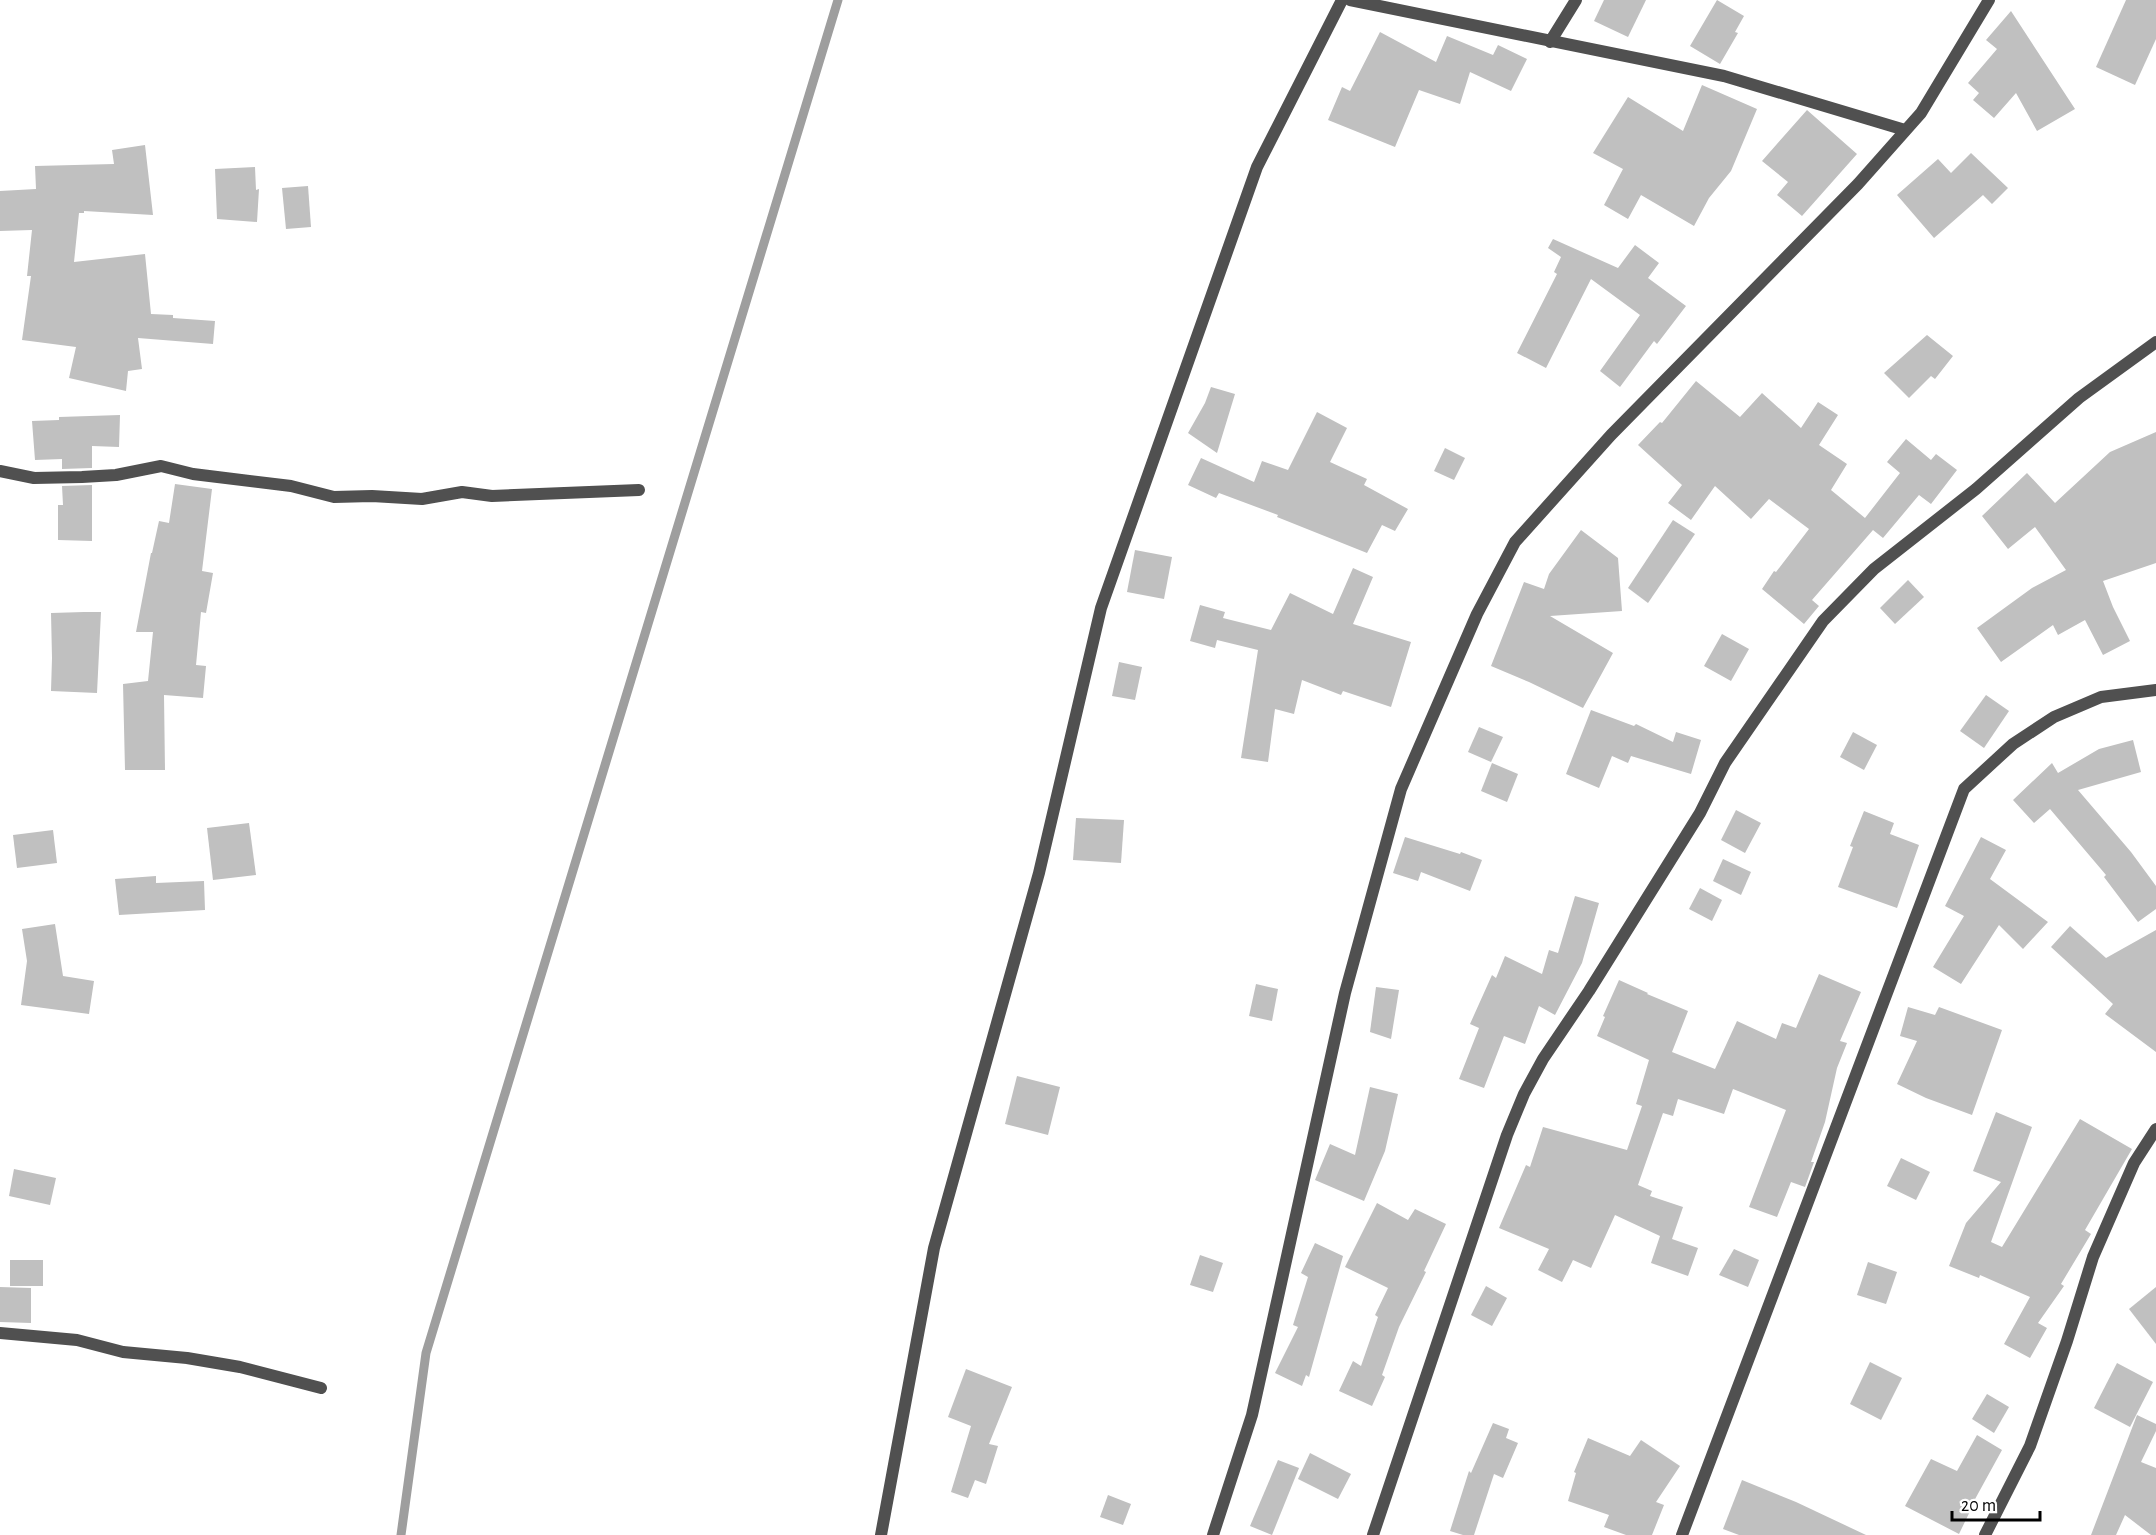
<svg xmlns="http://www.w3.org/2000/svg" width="2156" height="1535" viewBox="0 0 2156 1535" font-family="'Alegreya Sans',sans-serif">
<rect width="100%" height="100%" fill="#fff"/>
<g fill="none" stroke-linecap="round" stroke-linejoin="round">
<polyline stroke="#9e9e9e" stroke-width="9" points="401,1535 426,1353 838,0"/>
</g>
<g fill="#c0c0c0">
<polygon points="1604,0 1646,0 1628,37 1594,21"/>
<polygon points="1717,0 1744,16 1735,32 1738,33 1720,64 1690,46"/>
<polygon points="2126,0 2156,0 2156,39 2135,85 2096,67"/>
<polygon points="2011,11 2075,109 2037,131 2016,93 1994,118 1973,100 1979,93 1968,83 1997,49 1986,40"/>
<polygon points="1380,32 1436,62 1447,36 1493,55 1498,45 1527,59 1511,91 1470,72 1460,104 1419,90 1395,147 1328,120 1342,87 1350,91"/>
<polygon points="1702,85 1757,109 1731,171 1709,198 1694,226 1641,195 1628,219 1604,205 1623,169 1593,153 1628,97 1683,131"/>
<polygon points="1807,110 1857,154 1802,216 1777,195 1788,182 1762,161"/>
<polygon points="145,145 153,215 84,211 84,213 79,213 74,262 145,254 151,314 173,315 173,318 215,321 213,344 138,338 142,369 128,371 126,391 69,378 76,347 22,340 31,276 27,276 32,230 0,231 0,191 36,189 35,166 114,164 112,150"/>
<polygon points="1971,153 2008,188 1992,204 1983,195 1934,238 1897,195 1938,159 1951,173"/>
<polygon points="255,167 256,190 259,189 257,222 217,219 215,169"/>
<polygon points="308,186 311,227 286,229 282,188"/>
<polygon points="1553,239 1618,268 1635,245 1659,263 1648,278 1686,306 1657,344 1654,341 1620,387 1600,371 1640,315 1591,279 1546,368 1517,353 1557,274 1554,272 1561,257 1548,248"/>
<polygon points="1927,335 1953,356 1935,379 1931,376 1909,398 1884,373"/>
<polygon points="1696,381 1740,417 1762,393 1801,428 1818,402 1838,415 1819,445 1847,464 1831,490 1865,518 1900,473 1887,462 1906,439 1931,460 1936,454 1957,470 1931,504 1919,495 1883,538 1873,530 1812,600 1819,606 1804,624 1762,589 1774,571 1776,572 1809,529 1769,499 1751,519 1715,486 1691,520 1668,503 1682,485 1638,445 1660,422 1662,423"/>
<polygon points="1211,387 1235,394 1217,453 1188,433 1205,403"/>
<polygon points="1317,412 1347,428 1330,462 1367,479 1364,485 1408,509 1395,531 1382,525 1367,553 1277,517 1278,515 1219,493 1216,498 1188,485 1201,458 1254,482 1262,461 1288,470"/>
<polygon points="120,415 119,447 92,446 92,468 62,469 62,459 35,460 32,421 59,420 59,417"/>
<polygon points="2156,432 2156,563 2103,581 2113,607 2130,641 2103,655 2085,620 2058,635 2053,625 2001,662 1977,628 2032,588 2066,570 2035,527 2008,549 1982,516 2027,473 2055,503 2110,452"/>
<polygon points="1445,448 1465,458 1454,480 1434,471"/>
<polygon points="175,484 212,489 202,571 213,573 206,613 201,612 196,665 206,666 203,698 164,695 165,770 125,770 123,684 148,681 153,632 136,632 151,553 152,553 159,521 169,523"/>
<polygon points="92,485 92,541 58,540 58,505 63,505 62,486"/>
<polygon points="1673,520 1695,534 1648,603 1628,588"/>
<polygon points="1581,530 1618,558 1622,611 1550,616 1613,653 1583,708 1529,682 1491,666 1524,582 1544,589 1549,574"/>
<polygon points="1135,550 1172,557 1164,599 1127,592"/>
<polygon points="1353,568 1373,577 1353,624 1411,642 1391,707 1343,691 1341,695 1302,680 1294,714 1275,709 1268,762 1241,758 1258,650 1217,640 1215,648 1190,641 1200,605 1225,612 1223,618 1271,630 1290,593 1333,614"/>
<polygon points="1908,580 1924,597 1895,624 1880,608"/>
<polygon points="84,612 101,612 97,693 51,691 52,658 51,613"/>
<polygon points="1722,634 1749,649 1731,681 1704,666"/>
<polygon points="1119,662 1142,667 1135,700 1112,696"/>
<polygon points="1986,695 2009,711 1984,748 1960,731"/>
<polygon points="1591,710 1634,726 1636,724 1673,742 1676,732 1701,740 1691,774 1631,756 1628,763 1612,756 1599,788 1566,774"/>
<polygon points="1479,727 1503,737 1491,762 1468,752"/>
<polygon points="1853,732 1877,745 1864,770 1840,757"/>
<polygon points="2133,740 2141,772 2078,790 2131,852 2156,886 2156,909 2138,922 2104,877 2106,875 2050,809 2034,823 2013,800 2052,763 2058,773 2099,749"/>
<polygon points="1492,763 1518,774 1507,802 1481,791"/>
<polygon points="1736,810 1761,823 1745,853 1721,840"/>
<polygon points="1864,811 1894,823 1890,834 1919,845 1897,908 1838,887 1853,847 1850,846"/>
<polygon points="1076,818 1124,820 1121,863 1073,860"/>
<polygon points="249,823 256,875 213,880 207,828"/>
<polygon points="53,830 57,863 17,868 13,835"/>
<polygon points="1405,837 1460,854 1461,852 1482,860 1470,891 1421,872 1418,881 1393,873"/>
<polygon points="1981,837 2006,850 1990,879 2048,922 2023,949 1999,925 1961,984 1933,967 1964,916 1945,906"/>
<polygon points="1723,859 1751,872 1741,895 1713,881"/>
<polygon points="156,876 156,883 204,881 205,910 119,915 115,879"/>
<polygon points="1700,888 1722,900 1712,921 1689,909"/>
<polygon points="1575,896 1599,903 1582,963 1555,1015 1539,1006 1525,1044 1504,1036 1484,1088 1459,1079 1479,1028 1470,1024 1492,975 1496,978 1505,956 1542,974 1549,950 1558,953"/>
<polygon points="55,924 63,976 94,981 89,1014 21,1005 27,961 22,929"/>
<polygon points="2070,926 2106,958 2156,930 2156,1052 2105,1014 2113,1004 2051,947"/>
<polygon points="1819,974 1861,992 1840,1041 1847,1043 1837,1068 1825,1122 1811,1162 1814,1162 1805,1187 1791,1182 1777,1217 1749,1207 1786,1110 1733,1089 1724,1114 1678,1099 1673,1116 1663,1113 1638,1185 1652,1191 1650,1196 1683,1207 1672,1239 1698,1248 1688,1276 1651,1263 1660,1236 1615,1215 1591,1268 1573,1260 1562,1282 1538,1270 1549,1249 1499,1228 1526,1165 1530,1167 1543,1127 1627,1150 1642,1106 1636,1104 1649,1060 1597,1036 1605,1017 1603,1016 1619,980 1648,993 1647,994 1688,1011 1672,1052 1715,1069 1737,1021 1776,1039 1782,1023 1796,1028"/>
<polygon points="1256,984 1278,989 1272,1021 1249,1016"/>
<polygon points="1376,987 1399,990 1391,1039 1370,1032"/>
<polygon points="1908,1007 1935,1015 1939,1007 2002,1030 1972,1115 1926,1098 1897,1084 1917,1041 1900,1036"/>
<polygon points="1017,1076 1060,1087 1048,1135 1005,1124"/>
<polygon points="1370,1087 1398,1094 1385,1151 1364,1201 1315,1180 1330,1144 1355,1155"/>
<polygon points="1996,1112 2032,1127 1991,1242 2002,1247 2080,1119 2132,1149 2085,1230 2091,1234 2061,1284 2064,1286 2038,1323 2047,1328 2030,1358 2004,1344 2030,1297 1980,1275 1979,1278 1949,1266 1966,1223 2001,1182 1973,1171"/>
<polygon points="1901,1158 1930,1172 1916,1200 1887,1186"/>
<polygon points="14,1169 56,1178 50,1205 9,1196"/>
<polygon points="1377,1203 1408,1220 1415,1209 1446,1224 1424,1271 1426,1272 1399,1327 1382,1375 1385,1377 1372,1406 1339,1391 1353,1361 1361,1366 1378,1317 1375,1315 1388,1288 1345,1267"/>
<polygon points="1315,1243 1343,1256 1309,1377 1306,1375 1302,1386 1275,1373 1298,1327 1293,1325 1308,1277 1301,1273"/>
<polygon points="1734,1249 1759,1260 1748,1287 1719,1275"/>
<polygon points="1200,1255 1223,1263 1213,1292 1190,1285"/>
<rect x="10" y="1260" width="33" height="26"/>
<polygon points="1868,1262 1897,1272 1886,1304 1857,1295"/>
<polygon points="1486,1286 1507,1298 1492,1326 1471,1315"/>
<polygon points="0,1287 31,1288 31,1323 0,1322"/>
<polygon points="2156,1287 2156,1344 2129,1309"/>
<polygon points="1870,1362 1902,1378 1881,1420 1850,1404"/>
<polygon points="2117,1363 2153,1382 2130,1427 2094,1408"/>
<polygon points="966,1369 1012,1387 989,1444 998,1446 986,1484 975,1480 968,1498 951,1492 971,1426 948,1417"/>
<polygon points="1987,1394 2009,1407 1994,1433 1972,1419"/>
<polygon points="2137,1415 2156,1424 2156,1431 2141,1462 2156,1468 2156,1535 2151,1535 2125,1515 2116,1535 2091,1535"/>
<polygon points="1493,1423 1509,1429 1506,1438 1518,1443 1503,1478 1494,1474 1474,1535 1463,1535 1450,1531 1469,1471 1471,1473"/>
<polygon points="1977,1435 2002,1450 1974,1501 1975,1501 1959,1534 1905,1506 1931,1459 1957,1471"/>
<polygon points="1588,1438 1630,1456 1641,1440 1680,1466 1656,1502 1664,1505 1652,1535 1626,1535 1604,1527 1609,1515 1568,1501 1576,1473 1574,1472"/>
<polygon points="1310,1453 1351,1474 1338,1499 1298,1479"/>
<polygon points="1278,1460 1299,1468 1272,1535 1250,1526"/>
<polygon points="1742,1480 1796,1502 1866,1535 1739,1535 1723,1529"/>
<polygon points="1108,1495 1131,1504 1123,1525 1100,1517"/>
</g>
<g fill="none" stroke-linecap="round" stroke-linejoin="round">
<g stroke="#505050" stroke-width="12">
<polyline points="1350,0 1724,76 1905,130"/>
<polyline points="1550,42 1576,0"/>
<polyline points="0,471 34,478 82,477 116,475 161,466 193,474 291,486 334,497 372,496 422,499 462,492 492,496 639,490"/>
<polyline points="0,1333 77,1340 123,1352 187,1358 240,1367 321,1388"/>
<polyline points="881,1535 934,1248 1039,873 1101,608 1257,167 1342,0"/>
<polyline points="1213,1535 1252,1415 1345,993 1401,789 1477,614 1515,542 1611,435 1858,184 1921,113 1989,0"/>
<polyline points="1373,1535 1507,1135 1524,1094 1543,1059 1589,991 1700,813 1725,763 1823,621 1874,569 1976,489 2079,398 2156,342"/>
<polyline points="1682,1535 1964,789 2013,744 2054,717 2101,697 2156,690"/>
<polyline points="1985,1535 2030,1446 2067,1341 2093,1257 2134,1163 2156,1129"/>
</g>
</g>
<path d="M1952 1511v9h88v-9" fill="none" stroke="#000000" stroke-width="3"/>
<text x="1961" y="1511" font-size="18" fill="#000000" stroke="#ffffff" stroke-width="4.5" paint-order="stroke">20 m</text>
</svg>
